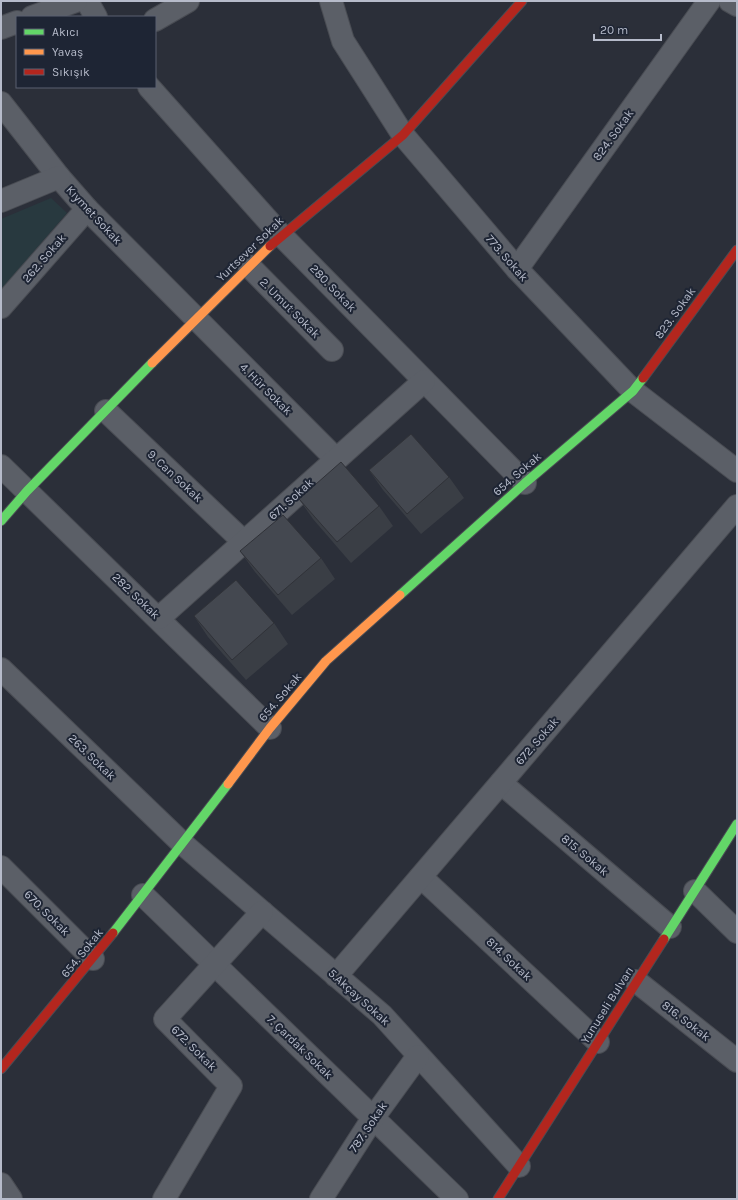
<svg xmlns="http://www.w3.org/2000/svg" width="738" height="1200" viewBox="0 0 738 1200" font-family="Karla,sans-serif">
<rect width="100%" height="100%" fill="#2b2f39"/>
<polygon fill="#28393f" points="51,198 67,213 1,290 1,219"/>
<g fill="none" stroke-linecap="round" stroke-linejoin="round">
<g stroke="#494c53" stroke-width="24">
<g id="street">
<polyline points="87,1 96,17"/>
<polyline points="331,1 343,41 403,135 517,269 633,391 737,471"/>
<polyline points="730,1 737,5"/>
<polyline points="32,17 76,1"/>
<polyline points="155,20 188,1"/>
<polyline points="1,28 17,22"/>
<polyline points="149,87 281,235 525,483"/>
<polyline points="1,103 59,177 87,209 336,459"/>
<polyline points="1,201 59,177"/>
<polyline points="249,266 332,350"/>
<polyline points="517,269 709,1"/>
<polyline points="1,307 87,209"/>
<polyline points="106,411 244,542"/>
<polyline points="1,466 270,728"/>
<polyline points="159,618 424,381"/>
<polyline points="1,669 183,844 382,1015 519,1166"/>
<polyline points="501,783 670,927"/>
<polyline points="1,867 93,959"/>
<polyline points="421,877 598,1042"/>
<polyline points="695,891 737,932"/>
<polyline points="143,895 457,1199"/>
<polyline points="336,976 737,506"/>
<polyline points="636,981 737,1061"/>
<polyline points="1,1184 11,1199"/>
<polyline points="164,1199 231,1086 165,1019 262,912"/>
<polyline points="321,1199 373,1118 418,1056"/>
</g>
</g>
<g stroke="#494c53" stroke-width="11">
<g id="fast">
<polyline points="1,521 27,491 152,363"/>
<polyline points="400,595 525,483 633,391 643,378"/>
<polyline points="113,933 228,784"/>
<polyline points="664,939 737,824"/>
</g>
</g>
<g stroke="#494c53" stroke-width="11">
<g id="slow">
<polyline points="152,363 270,246"/>
<polyline points="228,784 270,728 326,661 400,595"/>
</g>
</g>
<g stroke="#494c53" stroke-width="11">
<g id="jam">
<polyline points="270,246 403,135 522,1"/>
<polyline points="643,378 737,250"/>
<polyline points="1,1069 113,933"/>
<polyline points="498,1199 664,939"/>
</g>
</g>
<use href="#street" stroke="#5b5f67" stroke-width="22"/>
<use href="#fast" stroke="#63d668" stroke-width="9"/>
<use href="#slow" stroke="#ff974d" stroke-width="9"/>
<use href="#jam" stroke="#b3261e" stroke-width="9"/>
</g>
<g fill="#3a3e45">
<polygon points="369,470 449,477 464,498 421,534 383,490"/>
<polygon points="299,499 379,506 393,526 351,563 313,519"/>
<polygon points="240,551 321,558 335,579 292,615 255,572"/>
<polygon points="194,616 274,623 288,644 246,680 208,637"/>
</g>
<g fill="#444850" stroke="#303238">
<polygon points="411,434 449,477 407,514 369,470"/>
<polygon points="341,462 379,506 337,542 299,499"/>
<polygon points="283,515 321,558 278,595 240,551"/>
<polygon points="236,580 274,623 232,660 194,616"/>
</g>
<g text-anchor="middle" stroke-width="4" stroke-linejoin="round" paint-order="stroke">
<g font-size="12" fill="#b6bbca" stroke="#1e2534">
<text transform="translate(613 135) rotate(-54)" y="4">824. Sokak</text>
<text transform="translate(94 215) rotate(47)" y="4">Kıymet Sokak</text>
<text transform="translate(250 249) rotate(-44)" y="4">Yurtsever Sokak</text>
<text transform="translate(44 258) rotate(-49)" y="4">262. Sokak</text>
<text transform="translate(507 258) rotate(49)" y="4">773. Sokak</text>
<text transform="translate(333 288) rotate(46)" y="4">280. Sokak</text>
<text transform="translate(290 308) rotate(45)" y="4">2. Umut Sokak</text>
<text transform="translate(675 313) rotate(-54)" y="4">823. Sokak</text>
<text transform="translate(266 389) rotate(45)" y="4">4. Hür Sokak</text>
<text transform="translate(517 474) rotate(-41)" y="4">654. Sokak</text>
<text transform="translate(175 476) rotate(43)" y="4">9. Can Sokak</text>
<text transform="translate(291 499) rotate(-42)" y="4">671. Sokak</text>
<text transform="translate(136 596) rotate(44)" y="4">282. Sokak</text>
<text transform="translate(280 697) rotate(-50)" y="4">654. Sokak</text>
<text transform="translate(537 741) rotate(-49)" y="4">672. Sokak</text>
<text transform="translate(92 757) rotate(44)" y="4">263. Sokak</text>
<text transform="translate(585 855) rotate(40)" y="4">815. Sokak</text>
<text transform="translate(47 913) rotate(45)" y="4">670. Sokak</text>
<text transform="translate(82 953) rotate(-51)" y="4">654. Sokak</text>
<text transform="translate(509 959) rotate(43)" y="4">814. Sokak</text>
<text transform="translate(359 997) rotate(42)" y="4">5.Akçay Sokak</text>
<text transform="translate(607 1005) rotate(-58)" y="4">Yunuseli Bulvarı</text>
<text transform="translate(686 1021) rotate(38)" y="4">816. Sokak</text>
<text transform="translate(300 1047) rotate(44)" y="4">7. Çardak Sokak</text>
<text transform="translate(194 1048) rotate(45)" y="4">672. Sokak</text>
<text transform="translate(368 1127) rotate(-56)" y="4">787. Sokak</text>
</g>
</g>
<rect width="738" height="1200" fill="none" stroke="#b6bbca" stroke-width="4"/>
<rect x="16" y="16" width="140" height="72" fill="#1e2534" stroke="#5b6170"/>
<rect x="24" y="29" width="20" height="6" fill="#63d668" stroke="#5b6170"/>
<text x="52" y="36" font-size="12" fill="#b6bbca">Akıcı</text>
<rect x="24" y="49" width="20" height="6" fill="#ff974d" stroke="#5b6170"/>
<text x="52" y="56" font-size="12" fill="#b6bbca">Yavaş</text>
<rect x="24" y="69" width="20" height="6" fill="#b3261e" stroke="#5b6170"/>
<text x="52" y="76" font-size="12" fill="#b6bbca">Sıkışık</text>
<path d="M594 34v6h67v-6" fill="none" stroke="#b6bbca" stroke-width="2"/>
<text x="600" y="34" font-size="12" fill="#b6bbca" stroke="#1e2534" stroke-width="3" paint-order="stroke">20 m</text>
</svg>
